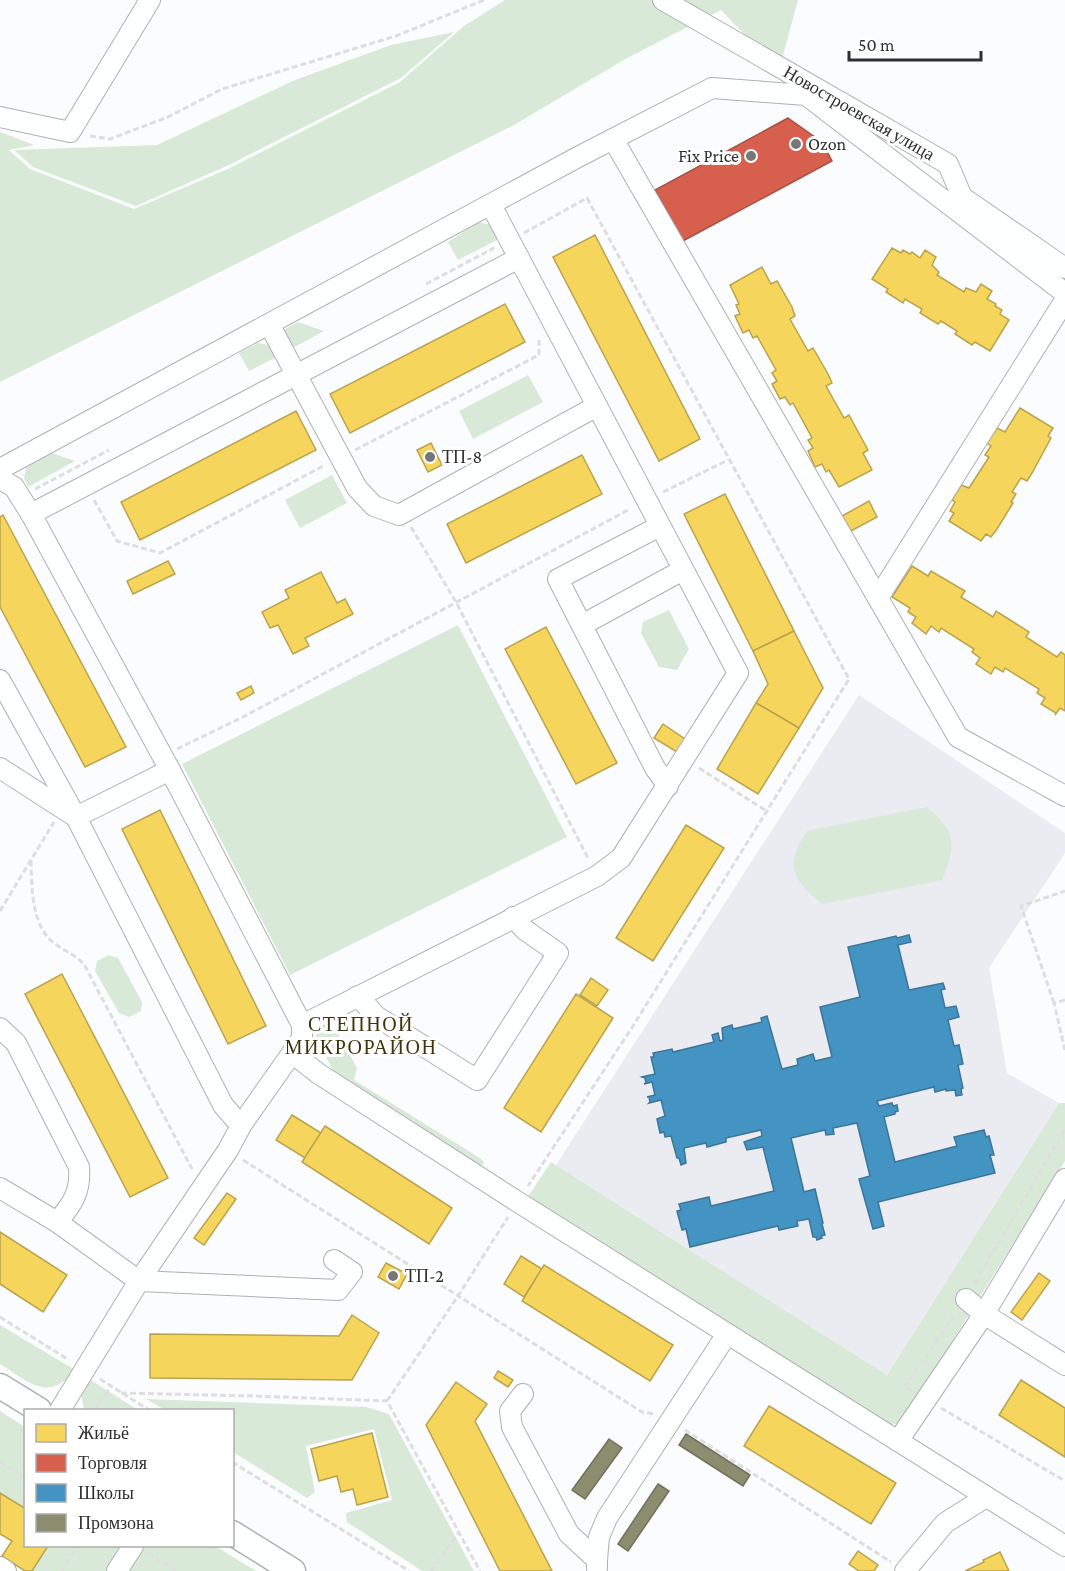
<svg xmlns="http://www.w3.org/2000/svg" width="1065" height="1571" viewBox="0 0 1065 1571" font-family="'Crimson Pro',serif">
<rect width="100%" height="100%" fill="#fbfcfd"/>
<polygon fill="#eaecf2" points="859,695 1065,833 1065,853 989,968 1007,1073 1059,1103 887,1375 556,1165"/>
<g fill="#d8ead7">
<polygon points="505,0 798,0 779,70 721,10 627,58 514,125 0,382 0,132 34,145 9,150 30,169 134,209 230,168 400,82 464,26"/>
<polygon points="454,32 401,78 231,164 136,206 33,167 14,150 157,145 295,80 391,45"/>
<polygon points="479,222 491,225 499,239 458,260 448,242"/>
<polygon points="298,322 324,331 289,350 282,331"/>
<polygon points="258,343 273,346 279,356 249,371 239,353"/>
<polygon points="528,375 543,402 473,439 459,411"/>
<polygon points="49,452 75,461 28,487 24,478 27,464"/>
<polygon points="332,475 347,503 300,528 285,500"/>
<polygon points="669,610 689,649 677,670 659,667 641,633 643,622"/>
<polygon points="458,625 567,837 290,975 182,764"/>
<path d="M927,807c29,24 30,39 15,73l-120,24c-30,-25 -38,-38 -15,-73z"/>
<polygon points="109,955 118,958 142,1002 141,1011 129,1017 119,1013 95,971 97,961"/>
<polygon points="325,1025 336,1030 357,1068 354,1080 480,1158 484,1162 482,1166 477,1167 335,1075 316,1036 316,1032"/>
<polygon points="1059,1103 1065,1103 1065,1161 904,1418 896,1424 887,1425 527,1198 551,1162 887,1375"/>
<path d="M0,1325l75,45c-27,34 -47,11 -75,-6z"/>
<polygon points="89,1379 138,1410 84,1410 81,1392"/>
<polygon points="146,1399 366,1407 389,1414 474,1571 422,1571 347,1522 346,1513 392,1500 374,1429 306,1446 315,1492 307,1498 233,1452 232,1410 165,1410"/>
<polygon points="0,1411 25,1427 25,1509 0,1493"/>
<polygon points="48,1546 124,1546 108,1571 32,1571"/>
<polygon points="141,1546 215,1546 256,1571 126,1571"/>
</g>
<g fill="#f6d55c" stroke="#baa34f" stroke-width="1.5">
<polygon points="595,235 700,439 659,461 553,257"/>
<polygon points="892,248 901,253 903,250 910,254 912,252 920,258 925,250 936,257 932,265 939,272 937,275 964,292 966,288 976,292 981,284 992,291 987,299 996,304 995,306 1002,310 1000,314 1009,320 990,351 975,342 972,345 955,334 957,331 941,321 938,324 920,313 922,309 905,299 903,303 886,292 888,289 872,279"/>
<polygon points="762,267 771,284 777,281 792,307 795,316 790,319 808,351 813,348 828,374 832,383 826,386 844,418 849,415 868,450 863,453 872,470 839,487 829,470 826,472 822,464 815,467 808,451 813,448 808,440 812,438 793,403 790,405 785,397 780,399 772,384 777,381 772,373 776,370 757,336 753,338 749,330 743,333 735,316 740,314 736,305 739,304 730,285"/>
<polygon points="505,304 525,342 350,433 330,394"/>
<polygon points="1020,408 1053,428 1048,436 1051,438 1032,473 1027,481 1021,478 1012,492 1016,494 1011,502 1013,503 997,529 991,537 986,534 981,541 949,521 954,513 950,511 955,502 949,498 952,500 961,485 969,488 989,457 985,455 991,446 985,442 987,443 997,428 1005,432"/>
<polygon points="296,411 316,450 140,540 121,502"/>
<polygon points="431,443 442,465 428,472 417,450"/>
<polygon points="582,455 602,494 466,563 447,524"/>
<polygon points="725,494 794,631 753,651 684,514"/>
<polygon points="869,501 877,517 851,531 842,516"/>
<polygon points="3,515 126,747 85,767 0,607 0,517"/>
<polygon points="168,561 175,574 133,594 127,581"/>
<polygon points="912,566 928,576 931,571 965,591 961,597 993,617 996,611 1029,632 1026,637 1057,657 1061,652 1065,655 1065,711 1060,708 1055,715 1056,713 1041,704 1045,698 1037,693 1039,689 1005,668 1003,672 995,667 991,674 976,664 980,658 972,652 974,649 941,628 939,632 931,626 926,634 912,623 916,617 908,612 910,608 892,597"/>
<polygon points="321,572 337,603 345,599 353,614 305,638 309,646 293,654 278,625 270,628 262,612 289,598 285,590"/>
<polygon points="546,627 617,763 576,784 505,649"/>
<polygon points="794,631 823,688 799,728 756,703 768,684 753,651"/>
<polygon points="251,686 254,693 241,700 237,693"/>
<polygon points="756,703 799,728 758,794 717,769"/>
<polygon points="663,724 685,739 677,752 654,738"/>
<polygon points="160,810 266,1026 228,1044 122,829"/>
<polygon points="686,825 724,848 653,961 616,938"/>
<polygon points="62,974 168,1178 130,1197 25,994"/>
<polygon points="591,978 608,990 597,1006 580,995"/>
<polygon points="576,994 613,1018 541,1132 504,1108"/>
<polygon points="292,1115 321,1133 305,1158 276,1140"/>
<polygon points="325,1126 452,1208 429,1244 302,1162"/>
<polygon points="227,1193 236,1199 204,1245 194,1238"/>
<polygon points="0,1232 67,1275 43,1312 0,1284"/>
<polygon points="521,1256 542,1269 524,1297 504,1284"/>
<polygon points="386,1263 407,1274 399,1289 378,1277"/>
<polygon points="544,1265 673,1345 650,1381 522,1301"/>
<polygon points="1039,1273 1050,1281 1022,1320 1011,1312"/>
<polygon points="352,1315 379,1333 352,1380 150,1378 150,1334 339,1336"/>
<polygon points="498,1371 513,1380 508,1387 494,1378"/>
<polygon points="1021,1380 1065,1408 1065,1457 999,1415"/>
<polygon points="456,1382 487,1404 475,1421 552,1571 500,1571 426,1425"/>
<polygon points="769,1406 896,1483 871,1524 744,1446"/>
<polygon points="372,1433 388,1497 357,1505 353,1489 341,1492 337,1476 319,1481 311,1449"/>
<polygon points="0,1493 26,1509 26,1546 48,1546 32,1571 25,1571 2,1556 12,1541 0,1534"/>
<polygon points="858,1551 878,1565 874,1571 859,1571 849,1564"/>
<polygon points="1000,1552 1009,1571 965,1571 984,1562 983,1560"/>
</g>
<polygon fill="#d6604d" stroke="#a45145" stroke-width="1.5" points="788,118 822,142 832,161 683,241 655,190"/>
<polygon fill="#4393c3" stroke="#3d7597" stroke-width="1.5" points="909,935 911,942 898,945 909,990 943,983 945,989 941,990 945,1008 956,1006 959,1017 948,1020 954,1046 959,1045 963,1064 958,1065 963,1088 961,1089 962,1095 956,1096 955,1090 946,1091 946,1089 935,1092 934,1087 877,1101 879,1106 892,1103 893,1106 897,1105 898,1111 895,1112 895,1114 884,1117 895,1162 957,1146 954,1137 984,1130 986,1137 989,1136 994,1155 990,1155 995,1173 878,1202 884,1226 873,1229 859,1179 870,1176 857,1123 833,1128 834,1134 826,1135 825,1130 791,1138 804,1192 815,1189 823,1223 822,1224 825,1235 821,1236 822,1238 817,1240 816,1237 813,1237 809,1219 797,1221 798,1226 779,1230 778,1226 690,1247 686,1229 682,1230 677,1211 681,1210 679,1204 709,1197 711,1206 774,1191 763,1147 747,1150 744,1142 762,1136 761,1130 726,1138 726,1142 707,1147 706,1143 684,1148 686,1163 681,1165 679,1158 677,1158 671,1136 665,1137 664,1132 660,1133 657,1119 665,1116 661,1100 649,1103 650,1102 649,1097 647,1097 655,1095 652,1082 644,1084 646,1083 645,1078 642,1077 655,1074 651,1057 654,1057 653,1053 672,1049 673,1052 714,1042 712,1035 718,1033 720,1041 723,1040 722,1028 732,1025 733,1029 762,1022 761,1018 767,1016 782,1069 798,1065 797,1059 813,1054 815,1061 832,1057 820,1007 860,997 848,947 896,936 897,938"/>
<g fill="#8c8c6e" stroke="#70705c" stroke-width="1.5">
<polygon points="686,1434 750,1475 743,1486 679,1445"/>
<polygon points="609,1439 622,1448 585,1499 572,1490"/>
<polygon points="658,1484 669,1491 628,1551 618,1544"/>
</g>
<g fill="none" stroke-linecap="round" stroke-linejoin="round">
<g stroke="#afb0b1" stroke-width="22">
<g id="minor">
<polyline points="663,0 948,164 962,197 1065,268"/>
<polyline points="0,117 70,132 150,0"/>
<polyline points="613,139 958,737 1065,796"/>
<polyline points="269,324 357,488 374,506 399,515 597,406"/>
<polyline points="0,469 578,157 712,88 806,95 1065,293"/>
<polyline points="0,479 14,487 31,514 170,770 302,1025 302,1038 292,1053"/>
<polyline points="31,514 519,258"/>
<polyline points="660,526 558,579 655,768 668,786"/>
<polyline points="878,598 1065,300"/>
<polyline points="582,625 683,570"/>
<polyline points="0,680 76,817 223,1105 235,1119 242,1124"/>
<polyline points="0,768 76,817 170,770"/>
<polyline points="358,996 376,1016 477,1080 558,953 525,930 513,917"/>
<polyline points="302,1025 597,876 621,858 738,673 491,205"/>
<path d="M0,1028l16,15 63,124c2,24 -6,37 -22,55"/>
<polyline points="0,1188 57,1222 139,1281 338,1290 352,1272 334,1260"/>
<polyline points="966,1299 984,1314 1065,1179"/>
<polyline points="523,1394 510,1411 512,1427 569,1534 597,1560 597,1568"/>
<polyline points="60,1410 139,1281 228,1150 242,1124 292,1053 319,1074 518,1202 1065,1546"/>
<polyline points="898,1441 984,1314 1065,1365"/>
<polyline points="597,1560 599,1537 607,1518 727,1334"/>
<polyline points="0,1567 6,1571"/>
<polyline points="117,1571 133,1546"/>
<polyline points="905,1571 945,1523 986,1497"/>
</g>
</g>
<g stroke="#afb0b1" stroke-width="27">
<g id="major">
<polyline points="0,1386 39,1410"/>
<polyline points="232,1533 293,1571"/>
</g>
</g>
<g stroke="#dededf" stroke-width="3" stroke-dasharray="6 3" stroke-linecap="butt">
<polyline points="90,136 110,139 168,117 222,89 396,36 484,0"/>
<polyline points="524,233 587,198 849,679 633,1026 528,1186"/>
<polyline points="426,284 494,248"/>
<polyline points="355,450 539,355 539,337"/>
<polyline points="35,489 109,450"/>
<polyline points="663,492 728,460"/>
<polyline points="94,500 117,541 160,553 325,465"/>
<polyline points="411,527 456,602 589,860"/>
<polyline points="177,749 243,717 630,509"/>
<polyline points="699,768 768,812"/>
<path d="M31,861c1,28 0,65 24,83 11,8 22,11 30,22l107,203"/>
<polyline points="0,911 54,822"/>
<polyline points="1065,1000 1054,1003 1065,1050"/>
<polyline points="1054,1003 1021,906 1065,891"/>
<polyline points="243,1160 642,1412 655,1414"/>
<polyline points="975,1283 1065,1129"/>
<polyline points="0,1317 69,1360"/>
<polyline points="100,1379 149,1410"/>
<polyline points="912,1391 904,1387 956,1314"/>
<polyline points="121,1393 253,1396 387,1401 480,1571"/>
<polyline points="387,1401 458,1296 508,1217"/>
<polyline points="941,1408 1065,1481"/>
<polyline points="95,1410 111,1386"/>
<polyline points="685,1430 891,1562"/>
<polyline points="0,1462 26,1478"/>
<polyline points="232,1462 409,1571"/>
<polyline points="148,1553 177,1571"/>
<polyline points="62,1571 78,1546"/>
<polyline points="431,1571 459,1532"/>
</g>
<use href="#minor" stroke="#feffff" stroke-width="20"/>
<use href="#major" stroke="#feffff" stroke-width="24"/>
</g>
<g fill="#767778" stroke="#fff" stroke-width="2">
<circle cx="796" cy="144" r="6"/>
<circle cx="751" cy="156" r="6"/>
<circle cx="430" cy="457" r="6"/>
<circle cx="393" cy="1276" r="6"/>
</g>
<g text-anchor="middle" stroke-width="6" stroke-linejoin="round" paint-order="stroke">
<g font-size="18" fill="#2e2f31" stroke="#fff">
<text transform="translate(859 113) rotate(30)" y="6">Новостроевская улица</text>
</g>
<g font-size="18" fill="#2e2f31" stroke="#fff" text-anchor="start">
<text x="808" y="150">Ozon</text>
<text x="739" y="162" text-anchor="end">Fix Price</text>
<text x="442" y="463">ТП-8</text>
<text x="405" y="1282">ТП-2</text>
</g>
<g font-size="20" letter-spacing="1.5" fill="#39360c" stroke="#fff">
<text x="361" y="1031">СТЕПНОЙ<tspan x="361" dy="23">МИКРОРАЙОН</tspan></text>
</g>
</g>
<rect x="24" y="1409" width="210" height="138" fill="#ffffff" stroke="#abacad" stroke-width="1.5"/>
<rect x="36" y="1424" width="30" height="18" fill="#f6d55c" stroke="#abacad" stroke-width="1.5"/>
<text x="78" y="1439" font-size="18" fill="#2e2f31">Жильё</text>
<rect x="36" y="1454" width="30" height="18" fill="#d6604d" stroke="#abacad" stroke-width="1.5"/>
<text x="78" y="1469" font-size="18" fill="#2e2f31">Торговля</text>
<rect x="36" y="1484" width="30" height="18" fill="#4393c3" stroke="#abacad" stroke-width="1.5"/>
<text x="78" y="1499" font-size="18" fill="#2e2f31">Школы</text>
<rect x="36" y="1514" width="30" height="18" fill="#8c8c6e" stroke="#abacad" stroke-width="1.5"/>
<text x="78" y="1529" font-size="18" fill="#2e2f31">Промзона</text>
<path d="M849 51v9h132v-9" fill="none" stroke="#2e2f31" stroke-width="3"/>
<text x="858" y="51" font-size="18" fill="#2e2f31" stroke="#ffffff" stroke-width="4.5" paint-order="stroke">50 m</text>
</svg>
